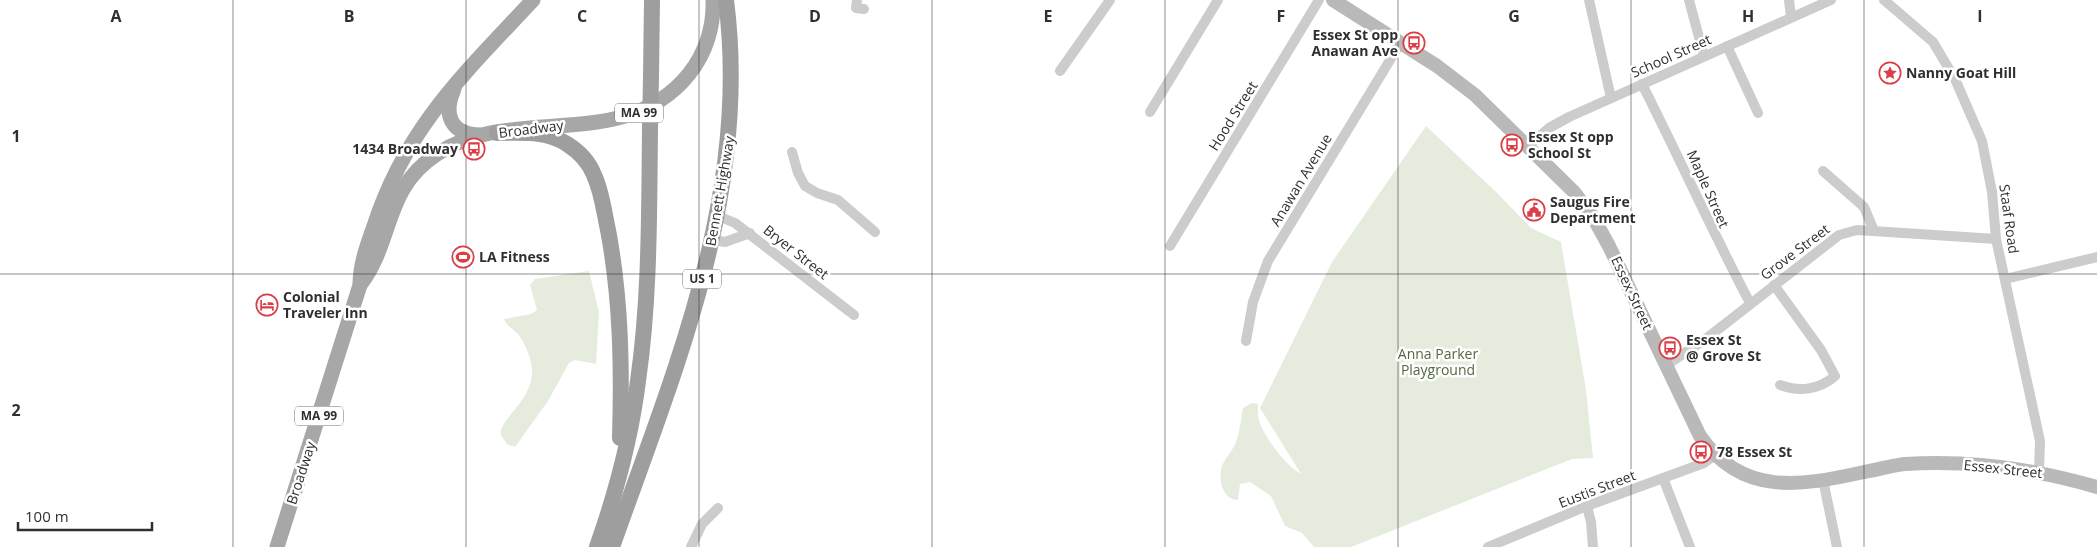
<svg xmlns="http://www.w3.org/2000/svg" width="2097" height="547" viewBox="0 0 2097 547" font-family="'Open Sans',sans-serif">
<rect width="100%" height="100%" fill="#fff"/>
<g fill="#e5ecde">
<path d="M1426,126l70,66 35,36 30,14 25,148 7,68 -21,1 -221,88h-37l-12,-14 -17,-7 -14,-30 -21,-14 -10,2 -2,16c-16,0 -20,-22 -16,-34 4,-10 12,-16 15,-27 3,-10 4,-20 6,-31l9,-5 6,1c0,6 -1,13 2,19 5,15 27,44 41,51l-41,-66 72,-146z"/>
<path d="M589,271l10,41 -3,52 -21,-4 -6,3 -21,38 -33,46 -8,-3 -6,-9c-3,-16 33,-34 31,-67 -1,-11 -8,-27 -15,-35 -5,-5 -11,-7 -13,-14l27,-5 6,-4 -7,-25 5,-6z"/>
</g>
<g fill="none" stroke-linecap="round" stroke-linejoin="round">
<g stroke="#ccc" stroke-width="10">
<polyline points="857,0 856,8 864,9"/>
<polyline points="1589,0 1611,98"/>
<polyline points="1689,0 1704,56"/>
<polyline points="1789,0 1791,17"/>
<polyline points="1884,0 1933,42 1955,79 1982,141 1992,192 1996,239 2040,441 2039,472"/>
<polyline points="1727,46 1758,113"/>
<polyline points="1060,71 1110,0"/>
<path d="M1642,84c37,73 70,147 108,219"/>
<polyline points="1150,112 1218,0"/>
<polyline points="1528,146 1549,128 1569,117 1831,0"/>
<polyline points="792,152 798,173 805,186 817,193 838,200 875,232"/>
<polyline points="1823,171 1864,207 1874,231"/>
<polyline points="718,216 735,223 854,315"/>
<polyline points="713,240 725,242 750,233"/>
<polyline points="1170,246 1319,0"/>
<polyline points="2005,279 2097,257"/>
<path d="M1774,285l47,65 14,26c-16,14 -36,16 -55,9"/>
<polyline points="1246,341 1253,302 1268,261 1401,42"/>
<polyline points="1665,366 1707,338 1839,235 1857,230 1996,239"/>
<polyline points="1663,478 1690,547"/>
<polyline points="1823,480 1837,547"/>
<polyline points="1587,506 1591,522 1593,547"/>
<polyline points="691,547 702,524 718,508"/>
<polyline points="1488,547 1587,506 1704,463 1715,455"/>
</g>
<path stroke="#b9b9b9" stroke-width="14" d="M1333,0l104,66 38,29 99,97 19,25 16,29 91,190c42,61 101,50 164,36 14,-2 28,-7 41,-8 65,-4 130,5 192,23"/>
<g stroke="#a7a7a7" stroke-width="15">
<path d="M454,89c-11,25 -4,45 26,46"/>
<path d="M360,285c34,-44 23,-96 77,-131 76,-51 187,1 252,-80 17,-21 25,-48 24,-74"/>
<path d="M277,547l83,-262c0,-21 7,-39 14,-59 32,-99 91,-153 159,-226"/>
</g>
<g stroke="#9e9e9e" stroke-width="16">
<polyline points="651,76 652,0"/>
<path d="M497,133c23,0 49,-3 70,11 11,7 22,18 27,31 8,17 10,37 14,55 13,69 14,138 12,208"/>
<path d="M597,547c19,-54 34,-110 41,-166 12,-84 11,-168 12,-252"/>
<path d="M612,547c63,-178 139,-354 114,-547"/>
</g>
<polyline stroke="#9e9e9e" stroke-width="16" points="650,129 651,76"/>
</g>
<path fill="none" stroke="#2f2f2f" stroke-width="1" stroke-opacity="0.55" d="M233,0v547M466,0v547M699,0v547M932,0v547M1165,0v547M1398,0v547M1631,0v547M1864,0v547M0,274h2097"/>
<defs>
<g id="bus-ring" transform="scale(1.125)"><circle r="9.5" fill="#fff" stroke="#da3e47" stroke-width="1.5"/><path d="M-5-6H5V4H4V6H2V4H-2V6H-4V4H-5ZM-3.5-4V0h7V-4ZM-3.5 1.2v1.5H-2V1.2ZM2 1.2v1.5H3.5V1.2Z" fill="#da3e47"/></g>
<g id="sight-ring" transform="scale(1.125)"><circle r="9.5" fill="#fff" stroke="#da3e47" stroke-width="1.5"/><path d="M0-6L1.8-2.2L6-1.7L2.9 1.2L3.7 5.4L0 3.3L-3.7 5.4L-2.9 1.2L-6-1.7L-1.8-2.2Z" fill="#da3e47"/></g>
<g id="civic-ring" transform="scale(1.125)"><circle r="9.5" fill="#fff" stroke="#da3e47" stroke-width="1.5"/><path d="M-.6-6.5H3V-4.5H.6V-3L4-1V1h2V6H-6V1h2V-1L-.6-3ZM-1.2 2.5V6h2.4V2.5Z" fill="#da3e47"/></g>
<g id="stadium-ring" transform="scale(1.125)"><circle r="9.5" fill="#fff" stroke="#da3e47" stroke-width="1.5"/><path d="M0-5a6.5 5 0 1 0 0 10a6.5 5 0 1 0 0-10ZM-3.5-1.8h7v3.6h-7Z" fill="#da3e47"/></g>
<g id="hotel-ring" transform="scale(1.125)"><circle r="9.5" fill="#fff" stroke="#da3e47" stroke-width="1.5"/><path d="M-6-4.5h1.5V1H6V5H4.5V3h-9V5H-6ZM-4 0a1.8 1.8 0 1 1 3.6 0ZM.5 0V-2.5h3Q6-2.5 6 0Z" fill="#da3e47"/></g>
</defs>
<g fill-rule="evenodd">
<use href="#bus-ring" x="1414" y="43"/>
<use href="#sight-ring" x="1890" y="73"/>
<use href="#bus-ring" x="1512" y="145"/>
<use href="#bus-ring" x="474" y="149"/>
<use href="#civic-ring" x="1534" y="210"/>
<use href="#stadium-ring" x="463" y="257"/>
<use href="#hotel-ring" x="267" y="305"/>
<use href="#bus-ring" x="1670" y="348"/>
<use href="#bus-ring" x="1701" y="452"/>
</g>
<g text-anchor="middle" stroke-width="5" stroke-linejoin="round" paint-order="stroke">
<g fill="#fff" stroke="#6d6d6d" stroke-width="1">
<rect x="615" y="103.5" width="48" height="19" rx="4"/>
<rect x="683" y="269.5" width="38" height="19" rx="4"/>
<rect x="295" y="406.5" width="48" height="19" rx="4"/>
</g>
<g font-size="12" font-weight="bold" fill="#2f2f2f">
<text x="639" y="117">MA 99</text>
<text x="702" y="283">US 1</text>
<text x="319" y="420">MA 99</text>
</g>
<g font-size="14" font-weight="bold" fill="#2f2f2f" stroke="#fff" text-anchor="start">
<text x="1398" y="40" text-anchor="end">Essex St opp<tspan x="1398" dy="16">Anawan Ave</tspan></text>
<text x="1906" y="78">Nanny Goat Hill</text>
<text x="1528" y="142">Essex St opp<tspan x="1528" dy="16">School St</tspan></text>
<text x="458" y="154" text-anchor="end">1434 Broadway</text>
<text x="1550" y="207">Saugus Fire<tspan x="1550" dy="16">Department</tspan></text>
<text x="479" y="262">LA Fitness</text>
<text x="283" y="302">Colonial<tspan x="283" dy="16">Traveler Inn</tspan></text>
<text x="1686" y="345">Essex St<tspan x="1686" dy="16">@ Grove St</tspan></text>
<text x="1717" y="457">78 Essex St</text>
</g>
<g font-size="14" fill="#2f2f2f" stroke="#fff">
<text transform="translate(1671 56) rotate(-24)" y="5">School Street</text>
<text transform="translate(1233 116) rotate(-58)" y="5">Hood Street</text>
<text transform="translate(531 129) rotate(-7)" y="5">Broadway</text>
<text transform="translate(1301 180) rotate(-59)" y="5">Anawan Avenue</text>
<text transform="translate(1708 189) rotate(66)" y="5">Maple Street</text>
<text transform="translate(720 191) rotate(-80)" y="5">Bennett Highway</text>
<text transform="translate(2009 219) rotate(82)" y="5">Staaf Road</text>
<text transform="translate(796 252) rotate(38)" y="5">Bryer Street</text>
<text transform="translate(1795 252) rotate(-37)" y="5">Grove Street</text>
<text transform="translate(1632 293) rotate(65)" y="5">Essex Street</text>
<text transform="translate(2003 469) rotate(6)" y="5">Essex Street</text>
<text transform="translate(301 473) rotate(-72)" y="5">Broadway</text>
<text transform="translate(1597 489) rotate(-21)" y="5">Eustis Street</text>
</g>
<g font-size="14" fill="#52693f" stroke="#fff">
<text x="1438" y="359">Anna Parker<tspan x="1438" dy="16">Playground</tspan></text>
</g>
</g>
<g font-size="16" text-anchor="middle" font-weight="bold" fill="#2f2f2f" stroke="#fff" stroke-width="5" stroke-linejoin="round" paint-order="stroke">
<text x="116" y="22">A</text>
<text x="349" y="22">B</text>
<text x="582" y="22">C</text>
<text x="815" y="22">D</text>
<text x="1048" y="22">E</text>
<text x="1281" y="22">F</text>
<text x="1514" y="22">G</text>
<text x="1748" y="22">H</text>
<text x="1980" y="22">I</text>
<text x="16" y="142">1</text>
<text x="16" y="416">2</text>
</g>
<path d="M18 522v8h134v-8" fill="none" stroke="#2f2f2f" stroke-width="2.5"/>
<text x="25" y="522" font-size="15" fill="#2f2f2f" stroke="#ffffff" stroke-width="4" paint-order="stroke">100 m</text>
</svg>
